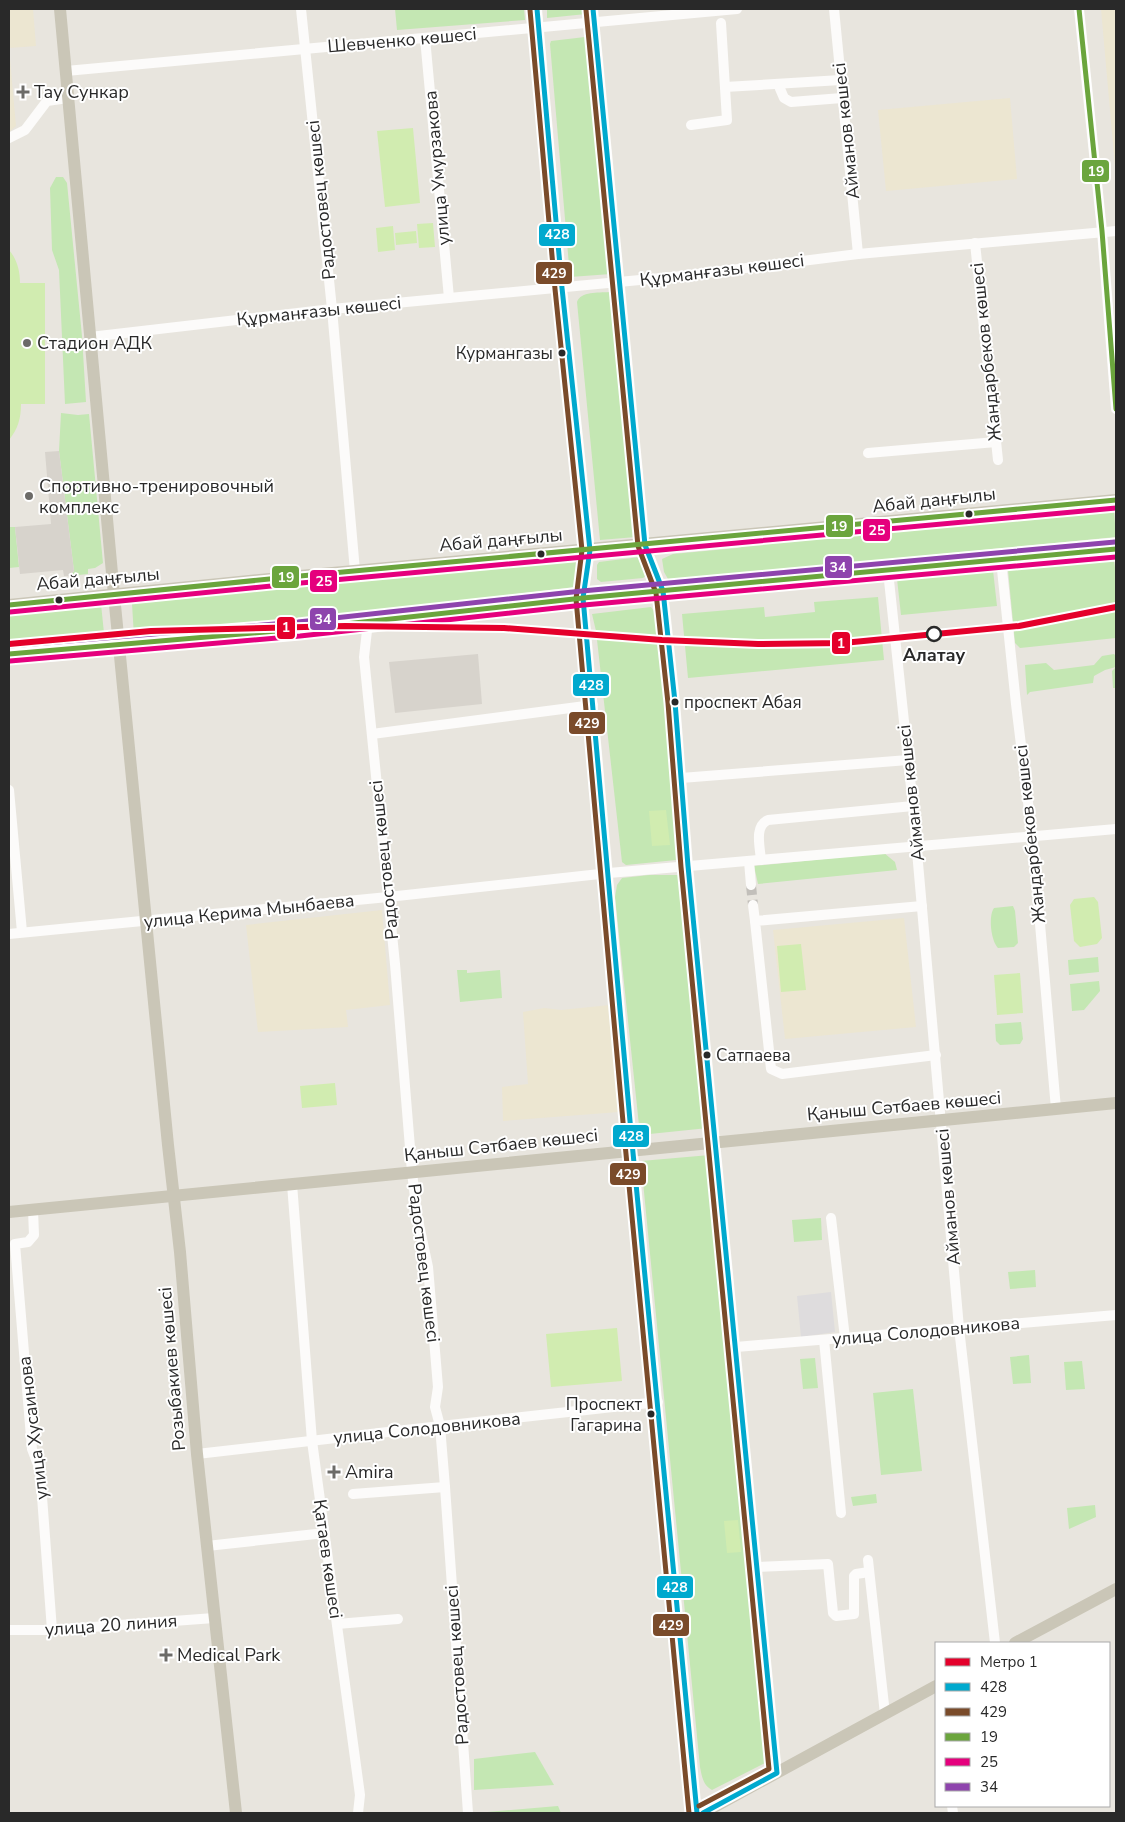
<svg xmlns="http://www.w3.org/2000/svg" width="1125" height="1822" viewBox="0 0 1125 1822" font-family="'Nunito Sans',sans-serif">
<rect width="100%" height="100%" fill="#e8e5de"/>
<polygon fill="#dedcdd" points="831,1292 835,1332 801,1337 797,1296"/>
<g fill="#ece6d1">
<polygon points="9,9 33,9 36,46 9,48 16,126 9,132"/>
<polygon points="1101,9 1116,9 1116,178"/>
<polygon points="1010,98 1017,179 886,191 878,110"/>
<polygon points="382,910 390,1005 346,1010 348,1027 258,1032 246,925"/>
<polygon points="904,918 916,1027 785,1039 773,930"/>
<polygon points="610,1005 619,1112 503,1121 502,1087 528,1084 523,1012 544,1008 561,1010"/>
</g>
<g fill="#c4e7b3">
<polygon points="395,9 524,9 525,20 397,30"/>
<polygon points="547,9 585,9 586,14 547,18"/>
<polygon points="585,37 588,41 611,274 570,277 550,44 551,41"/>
<polygon points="56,177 63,177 67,183 82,336 86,402 65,404 59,270 52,250 50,188"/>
<path d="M609,292l5,3 22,242 -36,3 -23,-238c4,-11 21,-9 32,-10z"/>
<polygon points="61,413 78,415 89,414 103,563 95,568 88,569 88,574 70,576 74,571 59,451"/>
<polygon points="1114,510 1116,537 675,580 668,579 664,572 662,559 673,554 737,548 771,541"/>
<polygon points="9,527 15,527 19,567 9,568"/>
<path d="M576,556l5,3c1,10 2,20 -6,28l-331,40 -110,9 -2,-32 144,-17z"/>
<polygon points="640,557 647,560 648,574 643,578 601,582 597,579 597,565 599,562"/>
<polygon points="1114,560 1116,575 1116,638 1020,648 1015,643 1008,570"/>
<polygon points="993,570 997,606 901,615 897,579"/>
<polygon points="878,597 884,660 688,678 682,614 764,607 765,617 815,612 814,602"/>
<polygon points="101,604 104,633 9,644 9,614"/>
<polygon points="651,607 657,615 666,678 679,858 676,860 626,865 622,862 596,631 592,614"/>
<polygon points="1114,654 1116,656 1116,688 1113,688 1112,671 1116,667 1105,670 1094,676 1093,683 1030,692 1027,695 1025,665 1046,663 1054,670 1094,665 1102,656"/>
<polygon points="884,853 895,862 897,870 758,884 754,866"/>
<polygon points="649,875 677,875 683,877 708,1128 640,1135 615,897 617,885 622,878"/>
<path d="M1013,906l2,5 3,32 -4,4 -16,1c-7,-7 -10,-32 -4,-40z"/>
<polygon points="1098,957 1099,972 1069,975 1068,960"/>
<polygon points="457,970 467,970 467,973 500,970 502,998 460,1002"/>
<polygon points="1099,981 1100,991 1084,1010 1072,1011 1070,984"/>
<polygon points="1021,1022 1023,1039 1020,1044 1000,1045 996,1041 995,1024"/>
<path d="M710,1155l59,588v15l-4,5 -53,27c-9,-5 -10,-13 -12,-23l-59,-606z"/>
<polygon points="821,1218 822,1240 794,1242 792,1220"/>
<polygon points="1035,1270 1036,1287 1010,1289 1008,1272"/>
<polygon points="1029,1355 1031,1383 1013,1384 1010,1357"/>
<polygon points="815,1358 818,1388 803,1389 800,1359"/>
<polygon points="1082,1361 1085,1389 1066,1390 1064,1362"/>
<polygon points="913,1389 922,1471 881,1475 873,1393"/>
<polygon points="876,1494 877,1503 853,1506 851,1497"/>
<polygon points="1095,1505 1096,1517 1069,1529 1067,1508"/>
<polygon points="535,1752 554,1785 474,1790 474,1759"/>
<polygon points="558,1806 561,1813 476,1813"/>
</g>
<g fill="#d1ecb0">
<polygon points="413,128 420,203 385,207 377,131"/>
<polygon points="433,223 435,247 419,248 417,224"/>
<polygon points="393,226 395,250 378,252 376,228"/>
<polygon points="416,231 417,243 396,245 395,233"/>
<path d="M9,250c8,9 11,21 11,33h25v121h-24c0,14 -3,25 -12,36z"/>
<polygon points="666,810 670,845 652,846 649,811"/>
<polygon points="1094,897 1098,902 1102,938 1097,944 1080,947 1074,941 1070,905 1074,899"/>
<polygon points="801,944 806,990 781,992 777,946"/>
<polygon points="1020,973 1023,1013 997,1015 994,975"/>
<polygon points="335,1083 337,1105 302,1108 300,1086"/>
<polygon points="617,1328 622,1381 551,1387 546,1334"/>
<polygon points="738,1520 741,1552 727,1553 724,1521"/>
</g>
<g fill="#d7d3cc">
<polygon points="59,451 74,571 70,576 64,576 63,570 20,574 15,527 51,524 45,452"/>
<polygon points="478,654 482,704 395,713 389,662"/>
</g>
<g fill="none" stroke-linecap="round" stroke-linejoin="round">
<polyline stroke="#c2bfba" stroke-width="10" stroke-dasharray="10 5" stroke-linecap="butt" points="751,885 753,905"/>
<g stroke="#fcfbfa" stroke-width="10">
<polyline points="301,9 332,309 355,571"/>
<polyline points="537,9 562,288 590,550 583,598 631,1132 697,1813"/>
<polyline points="593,9 645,545 663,591 675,702 688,866 777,1773"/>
<polyline points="834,9 858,254"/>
<polyline points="1079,9 1102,231 1116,409"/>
<polyline points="425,38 449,298"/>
<polyline points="66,71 737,9"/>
<polyline points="778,84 784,98 791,102 842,98"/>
<polyline points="725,87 841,80"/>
<polyline points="691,125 727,120 721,23"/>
<polyline points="9,138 25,130 47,101 68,98"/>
<polyline points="975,243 998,460"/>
<polyline points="90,337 332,309 682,276 858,254 1116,231"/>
<polyline points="868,453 996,442"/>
<polyline points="1001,560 1016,704 1033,843 1056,1109"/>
<polyline points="888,571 913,806 959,1328 995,1643"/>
<polyline points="368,622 364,657 395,964 412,1172 417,1215 428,1267 438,1387 435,1407 440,1426 445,1487 468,1813"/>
<polyline points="372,734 593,705"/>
<polyline points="681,778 908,760"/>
<polyline points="9,790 22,932"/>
<path d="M761,860c-1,-13 -7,-34 7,-40l145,-14"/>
<polyline points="749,861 751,885"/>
<polyline points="753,905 755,921"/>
<polyline points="922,906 755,921 771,1069 782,1074 936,1055"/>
<polyline points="9,934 388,897 609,873 1116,829"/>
<polyline points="292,1184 312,1441 360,1795 358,1813"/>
<polyline points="33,1210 34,1235 28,1242 15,1244 32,1449 40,1470 52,1630"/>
<polyline points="831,1218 845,1338"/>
<polyline points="824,1340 841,1513"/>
<polyline points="736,1347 1116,1315"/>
<polyline points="197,1454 405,1430 658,1402"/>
<polyline points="353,1494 445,1487"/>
<polyline points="207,1546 325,1533"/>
<polyline points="868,1560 885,1714"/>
<polyline points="757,1567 828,1564 833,1613 836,1616 854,1614 854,1576 856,1574 869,1572"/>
<polyline points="337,1624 398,1619"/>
<polyline points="9,1630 52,1630 214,1618"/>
<polyline points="952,1806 953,1813"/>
</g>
<g stroke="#cac6b7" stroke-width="12">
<polyline points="60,9 114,595 168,1145 180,1252 197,1454 236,1813"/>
<polyline points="9,605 300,576 1116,500"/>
<polyline points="9,654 299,629 583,598 1116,549"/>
<polyline points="9,1212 1116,1103"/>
<polyline points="1015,1643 1116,1589"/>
<polyline points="703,1813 936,1686"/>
</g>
<g stroke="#fff" stroke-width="9">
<g id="bus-1">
<polyline points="537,9 562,288 590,550 583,598 631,1132 697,1813"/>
<polyline points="593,9 645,545 663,591 675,702 688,866 777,1773 703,1813"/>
</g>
</g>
<g stroke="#fff" stroke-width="9">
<g id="bus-2">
<polyline points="530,10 555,289 582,550 576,599 624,1133 689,1813"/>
<polyline points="586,10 638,546 656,593 668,703 681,867 769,1769 699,1806"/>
</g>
</g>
<g stroke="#fff" stroke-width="9">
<g id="bus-3">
<polyline points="1079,9 1102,231 1116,409"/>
<polyline points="9,605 300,576 1116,500"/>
<polyline points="9,654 299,629 583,598 1116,549"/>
</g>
</g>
<g stroke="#fff" stroke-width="9">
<g id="bus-4">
<polyline points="10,612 301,583 1116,508"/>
<polyline points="10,661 300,636 584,605 1116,557"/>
</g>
</g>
<g stroke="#fff" stroke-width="9">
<polyline id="bus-5" points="9,646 298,622 582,591 1115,542"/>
</g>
<use href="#bus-1" stroke="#00a9ce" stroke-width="5"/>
<use href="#bus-2" stroke="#7a4b2a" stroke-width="5"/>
<use href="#bus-3" stroke="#6ba53d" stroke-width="5"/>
<use href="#bus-4" stroke="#e5007d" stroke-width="5"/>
<use href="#bus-5" stroke="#8e44ad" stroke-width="5"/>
<g stroke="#fff" stroke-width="10">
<polyline id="metro-1" points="9,644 151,631 345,626 504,628 662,640 758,644 843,643 1019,626 1116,607"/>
</g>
<use href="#metro-1" stroke="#e4002b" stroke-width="6"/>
</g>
<g fill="#6c6b68" stroke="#fff" stroke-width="2">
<path d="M20.5 84.5h5v5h5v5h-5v5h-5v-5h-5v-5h5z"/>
<circle cx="27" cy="343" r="5"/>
<circle cx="29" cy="496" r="5"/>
<path d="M331.5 1464.5h5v5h5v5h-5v5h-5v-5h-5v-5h5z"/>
<path d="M163.5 1647.5h5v5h5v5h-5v5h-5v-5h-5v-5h5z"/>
</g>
<g fill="#292929" stroke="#fff" stroke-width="2">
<circle cx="562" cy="353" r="4.5"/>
<circle cx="969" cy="514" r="4.5"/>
<circle cx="541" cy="554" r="4.5"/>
<circle cx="59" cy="600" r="4.5"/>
<circle cx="675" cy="702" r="4.5"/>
<circle cx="707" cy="1055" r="4.5"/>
<circle cx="651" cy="1414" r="4.5"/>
</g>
<circle fill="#fff" stroke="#292929" stroke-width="2.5" cx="934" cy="634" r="7"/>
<g text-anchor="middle" stroke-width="4" stroke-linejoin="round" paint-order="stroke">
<g font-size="17" fill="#292929" stroke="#fff" text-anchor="end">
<text x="553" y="359">Курмангазы</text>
<text x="684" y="708" text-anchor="start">проспект Абая</text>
<text x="716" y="1061" text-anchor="start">Сатпаева</text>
<text x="642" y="1410">Проспект<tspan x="642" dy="21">Гагарина</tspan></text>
</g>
<g font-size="18" fill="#292929" stroke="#fff">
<text transform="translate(402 40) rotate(-5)" y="6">Шевченко көшесі</text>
<text transform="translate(846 131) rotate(-96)" y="6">Айманов көшесі</text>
<text transform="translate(437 168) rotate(-95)" y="6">улица Умурзакова</text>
<text transform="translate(321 200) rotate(-96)" y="6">Радостовец көшесі</text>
<text transform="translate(722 270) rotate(-7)" y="6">Құрманғазы көшесі</text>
<text transform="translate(319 311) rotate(-6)" y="6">Құрманғазы көшесі</text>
<text transform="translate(986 352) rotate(-96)" y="6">Жандарбеков көшесі</text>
<text transform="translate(934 500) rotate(-6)" y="6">Абай даңғылы</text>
<text transform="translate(501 540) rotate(-5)" y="6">Абай даңғылы</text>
<text transform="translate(98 579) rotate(-5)" y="6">Абай даңғылы</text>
<text transform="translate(911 793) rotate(-96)" y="6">Айманов көшесі</text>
<text transform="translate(1030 834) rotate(-96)" y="6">Жандарбеков көшесі</text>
<text transform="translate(384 860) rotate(-96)" y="6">Радостовец көшесі</text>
<text transform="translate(249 911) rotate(-6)" y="6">улица Керима Мынбаева</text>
<text transform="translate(904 1106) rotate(-5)" y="6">Қаныш Сәтбаев көшесі</text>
<text transform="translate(501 1145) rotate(-6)" y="6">Қаныш Сәтбаев көшесі</text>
<text transform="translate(948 1197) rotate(-95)" y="6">Айманов көшесі</text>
<text transform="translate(424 1263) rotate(83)" y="6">Радостовец көшесі</text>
<text transform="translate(926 1331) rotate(-5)" y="6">улица Солодовникова</text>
<text transform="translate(172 1369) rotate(-95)" y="6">Розыбакиев көшесі</text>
<text transform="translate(33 1428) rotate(-97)" y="6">улица Хусаинова</text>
<text transform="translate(427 1428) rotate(-6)" y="6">улица Солодовникова</text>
<text transform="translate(328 1559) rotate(82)" y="6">Қатаев көшесі</text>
<text transform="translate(111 1625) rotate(-4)" y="6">улица 20 линия</text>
<text transform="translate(457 1665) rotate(-94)" y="6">Радостовец көшесі</text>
</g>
<g font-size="18" fill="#292929" stroke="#fff" text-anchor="start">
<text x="34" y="98">Тау Сункар</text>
<text x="37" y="349">Стадион АДК</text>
<text x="39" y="492">Спортивно-тренировочный<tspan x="39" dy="21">комплекс</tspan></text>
<text x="345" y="1478">Amira</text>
<text x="177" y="1661">Medical Park</text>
</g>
<g font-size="18" font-weight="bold" fill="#292929" stroke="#fff">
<text x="934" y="661">Алатау</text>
</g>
</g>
<g stroke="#fff" stroke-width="2">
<rect x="1081" y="159" width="29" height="24" rx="5" fill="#6ba53d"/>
<rect x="538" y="223" width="38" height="24" rx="5" fill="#00a9ce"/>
<rect x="535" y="261" width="38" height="24" rx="5" fill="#7a4b2a"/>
<rect x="825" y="514" width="29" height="24" rx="5" fill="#6ba53d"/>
<rect x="862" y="518" width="29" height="24" rx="5" fill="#e5007d"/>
<rect x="824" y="555" width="29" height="24" rx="5" fill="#8e44ad"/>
<rect x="271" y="565" width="29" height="24" rx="5" fill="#6ba53d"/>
<rect x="309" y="569" width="29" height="24" rx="5" fill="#e5007d"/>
<rect x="309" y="607" width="28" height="24" rx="5" fill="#8e44ad"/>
<rect x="276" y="616" width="20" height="24" rx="5" fill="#e4002b"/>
<rect x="831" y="631" width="20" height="24" rx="5" fill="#e4002b"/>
<rect x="572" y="673" width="38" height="24" rx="5" fill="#00a9ce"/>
<rect x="568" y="711" width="38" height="24" rx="5" fill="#7a4b2a"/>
<rect x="612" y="1124" width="38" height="24" rx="5" fill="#00a9ce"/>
<rect x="609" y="1162" width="38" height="24" rx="5" fill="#7a4b2a"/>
<rect x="656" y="1575" width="38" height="24" rx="5" fill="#00a9ce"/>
<rect x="652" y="1613" width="38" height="24" rx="5" fill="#7a4b2a"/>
</g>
<g font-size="14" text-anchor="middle" font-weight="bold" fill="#fff">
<text x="1096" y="176">19</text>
<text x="557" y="239">428</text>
<text x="554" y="278">429</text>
<text x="839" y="531">19</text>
<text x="877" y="535">25</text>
<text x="838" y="572">34</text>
<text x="286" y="582">19</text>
<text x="324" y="586">25</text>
<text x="323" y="624">34</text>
<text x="286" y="632">1</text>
<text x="841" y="648">1</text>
<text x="591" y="690">428</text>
<text x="587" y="728">429</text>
<text x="631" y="1141">428</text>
<text x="628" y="1179">429</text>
<text x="675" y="1592">428</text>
<text x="671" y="1630">429</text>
</g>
<rect width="1125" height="1822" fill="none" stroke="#292929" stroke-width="20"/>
<rect x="935" y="1642" width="175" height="165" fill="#ffffff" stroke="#a9a9a9"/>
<rect x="945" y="1658" width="25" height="8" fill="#e4002b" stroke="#a9a9a9"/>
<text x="980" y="1667" font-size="15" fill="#292929">Метро 1</text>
<rect x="945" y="1683" width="25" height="8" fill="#00a9ce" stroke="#a9a9a9"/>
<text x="980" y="1692" font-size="15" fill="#292929">428</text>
<rect x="945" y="1708" width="25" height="8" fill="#7a4b2a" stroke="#a9a9a9"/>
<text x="980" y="1717" font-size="15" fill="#292929">429</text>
<rect x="945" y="1733" width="25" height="8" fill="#6ba53d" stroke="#a9a9a9"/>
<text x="980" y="1742" font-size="15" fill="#292929">19</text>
<rect x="945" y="1758" width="25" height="8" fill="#e5007d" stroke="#a9a9a9"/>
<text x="980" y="1767" font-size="15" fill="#292929">25</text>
<rect x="945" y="1783" width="25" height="8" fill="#8e44ad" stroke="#a9a9a9"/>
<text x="980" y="1792" font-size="15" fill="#292929">34</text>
</svg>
